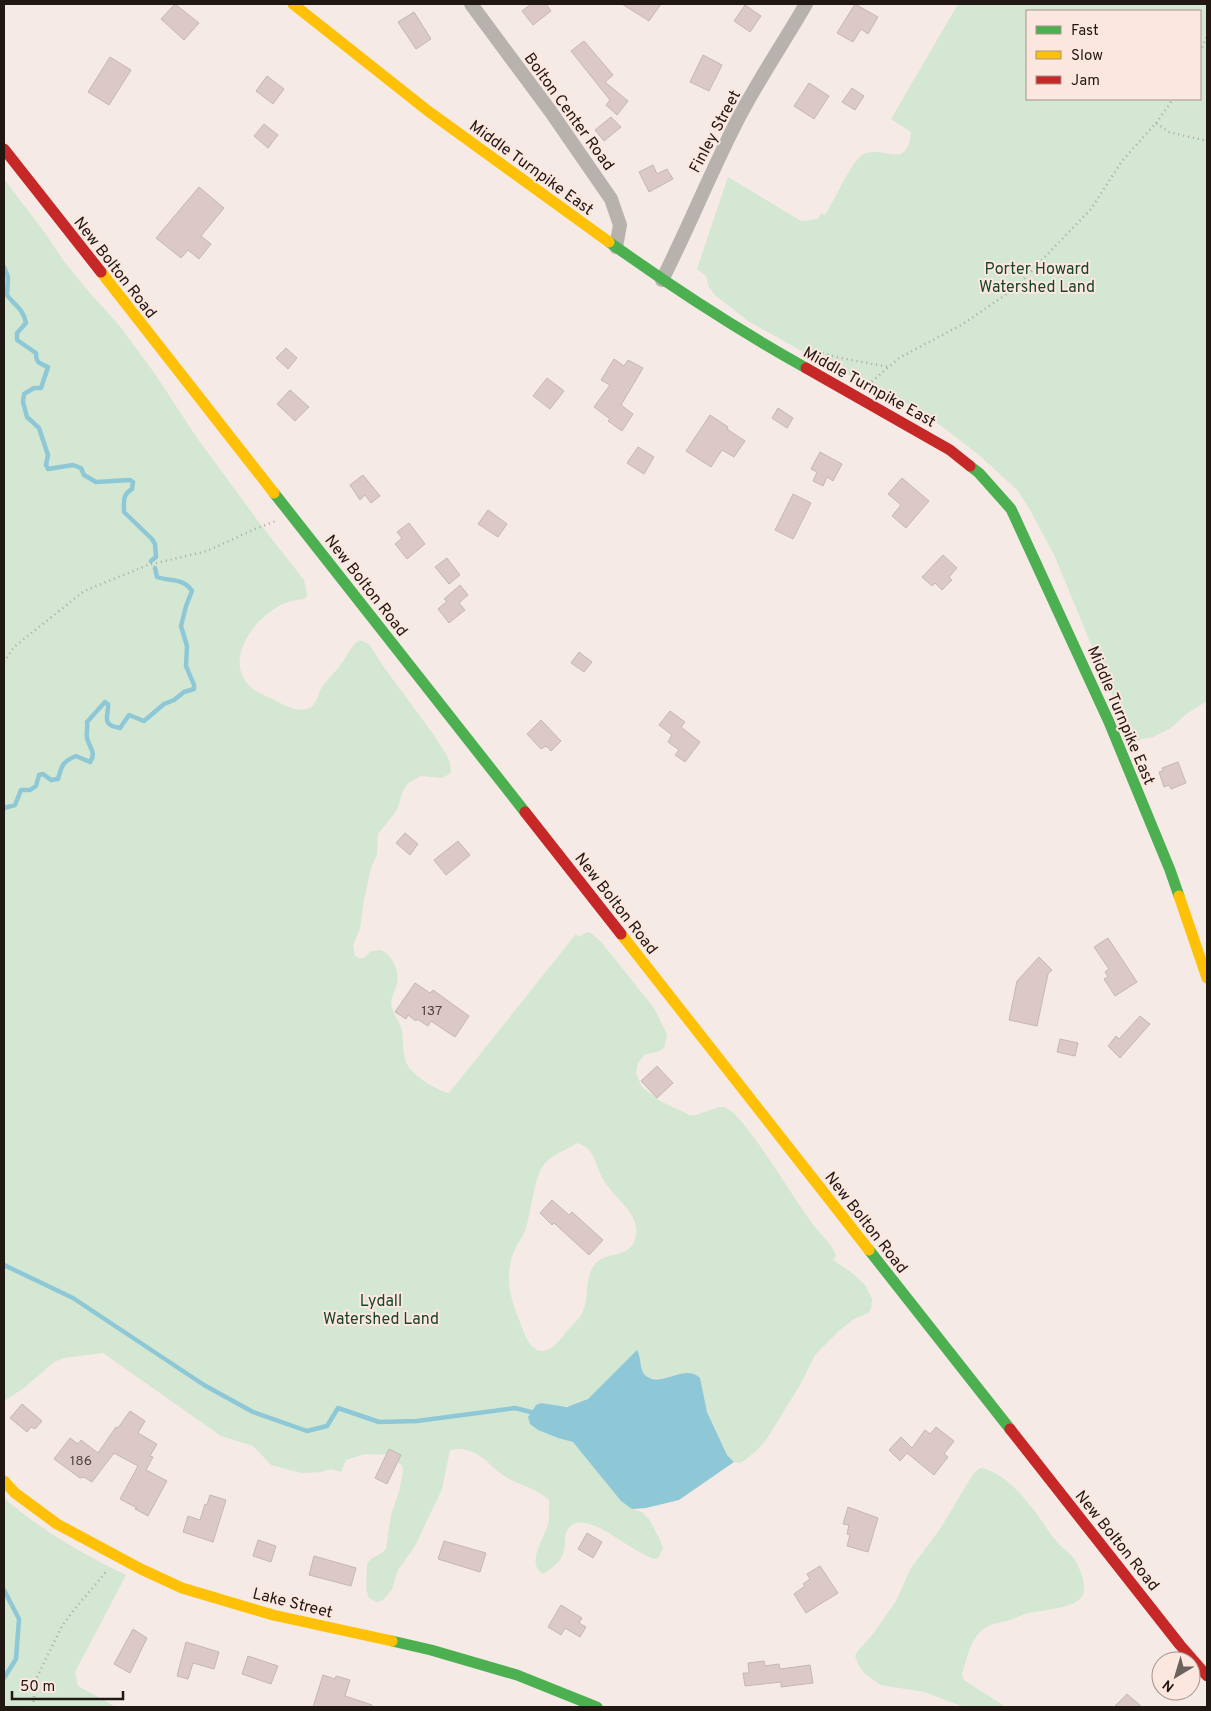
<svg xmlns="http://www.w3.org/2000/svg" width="1211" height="1711" viewBox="0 0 1211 1711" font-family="Overpass,sans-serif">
<rect width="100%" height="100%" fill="#f5eae5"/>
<g fill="#d4e7d2" fill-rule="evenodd">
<path d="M958,4h249v697l-21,13 -15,14 -18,9 -11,2 -8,5 -12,-25 -67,-162 -26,-49 -11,-17 -40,-37 -58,-44 -63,-29 -11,-8 -28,-13 -70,-39 -33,-26 -6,-8 -3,-11 -9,-7 31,-92 73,44 17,-2 3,-6 4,2c9,-13 26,-53 37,-60 21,-13 45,19 49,-23l-20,-13zM1200,11v88h-173v-88z"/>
<path d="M4,179l41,54 18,27 25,31 31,34 36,49 42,64 67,91 40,51 3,15 -2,4c-10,1 -17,2 -26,7 -34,19 -62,70 -13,90 12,5 37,23 48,8 4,-5 5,-12 8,-17 7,-10 16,-17 22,-27 6,-8 7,-15 16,-20l9,4 14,22 48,65 15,23 4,9 1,10 -9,5 -21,-2 -13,7 -5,8 -6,19 -19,24 -1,20 -6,14 -7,32 -4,28 -7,18 2,10 4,2h5l7,-7 10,-1c11,5 19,21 16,33 -1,6 -5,12 -6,19 0,9 7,17 10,25 3,11 1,24 5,35 4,12 31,29 43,31l127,-159 3,3 8,-5 4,1 11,10 52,65 11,22 2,5 -3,13 -5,3 -15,4 -6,8 -2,10 6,14 18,14 30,14h6l23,-8h5l9,5c30,33 52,73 78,110 8,12 20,19 25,34l-3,4 18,12 14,13 7,14 -1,10 -3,4 -14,6 -13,10 -26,26 -15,30 -34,55 -10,11 -12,10 -5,2 -5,-1 -7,-7 -20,-43 -5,-19 -11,-20c-11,0 -40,12 -47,1 -5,-7 -2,-16 -7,-23l-45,45c-11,8 -24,12 -38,10 -5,-1 -11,-4 -16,-2 -4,2 -7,9 -10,13l10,13 20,8 15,4 37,44 22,23 10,3 7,7 11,21 3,9 -5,9 -5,1c-10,-5 -21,-11 -30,-17 -13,-8 -47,-34 -57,-9 -1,3 -1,8 -1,12 -2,15 -9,21 -22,29 -18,-10 2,-37 5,-50 2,-8 1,-16 1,-24 -14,-12 -23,-13 -38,-20 -21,-10 -31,-36 -61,-30l-8,39 -27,57 -17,24 -6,19 -9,11 -6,2 -8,-4 -3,-9 1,-26c6,-7 14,-8 19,-14l5,-34 8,-23 4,-21 -1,-5 -12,-11 -25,-1 -19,6 -5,12 -10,-3 -10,3 -20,1 -30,-8 -18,-19 -32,-10 -118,-83 -39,5 -10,4 -30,26 -20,13zM577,1143c5,2 9,3 13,8 6,9 9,21 14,30 10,17 36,32 32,55 -6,26 -32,12 -43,31 -8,13 -4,30 -10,44 -3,8 -11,14 -16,20 -5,6 -10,13 -16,17 -20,13 -28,-19 -33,-31 -9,-22 -13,-43 -4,-66 4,-9 11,-17 13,-27 4,-14 8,-48 16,-58 7,-11 24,-16 34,-23z"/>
<path d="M980,1468c25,3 50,36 64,56 4,6 8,13 13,18 6,7 15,12 19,20 4,7 11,24 7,32 -5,15 -42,16 -55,19 -7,2 -12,5 -18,7 -10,3 -20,3 -28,10 -13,12 -15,29 -20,44l2,6 42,27h-42l-40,-15 -43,-7 -16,-11 -6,-8 -4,-10 2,-4 16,-18 23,-33 15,-33 29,-39 33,-55z"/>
<path d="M4,1498c37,32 78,56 122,77l-51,97 3,14 38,21h-112z"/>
</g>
<path fill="#8ec8d7" d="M637,1350c5,8 2,21 9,26 16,12 39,-13 54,2l7,34 20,43 7,7 -55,38 -33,8 -14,1 -11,-8 -48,-59 -15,-4 -20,-8 -8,-6 -2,-7 8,-12 5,-2 26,4 21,-8z"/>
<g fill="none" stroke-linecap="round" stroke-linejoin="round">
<g stroke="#8ec8d7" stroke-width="4.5">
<path d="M4,267l4,10 -1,18c8,11 16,13 19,28l-9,10v7l19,13c0,11 4,10 12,14l-7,21h-7l-10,6 -1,8 4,15 12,11 9,27 -2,10 2,4 25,-4 8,3 3,7 12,7 34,-2 3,2 -1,7c-10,6 -8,13 -8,23l28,27 3,5 1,13 -5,4"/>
<path d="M4,808l11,-3 6,-15h9l6,-4 3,-11 4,-1 8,6 7,-1c4,-14 4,-17 18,-23l14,6c7,-9 -1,-15 -3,-24 -1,-5 1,-10 0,-16l18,-20 3,2c1,12 -8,21 12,24l9,-13 15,6 20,-17 10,-4 10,-8 10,-3v-4l-8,-19 1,-20 -6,-20 5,-20 6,-15c-9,-14 -22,-9 -35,-14l-2,-9"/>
<polyline points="4,1265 73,1298 204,1385 253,1412 307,1431 327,1426 338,1408 379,1422 417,1421 515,1408 535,1413"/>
<polyline points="4,1590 19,1619 16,1659 4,1678"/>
</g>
</g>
<g fill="#dcc8c6" stroke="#c3b8b6">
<polygon points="175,4 199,23 184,40 161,19"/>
<polygon points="531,4 546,4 551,11 533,25 522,11"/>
<polygon points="622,4 661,4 649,21"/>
<polygon points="855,4 878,17 868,34 861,29 853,42 837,33"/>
<polygon points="745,5 761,16 750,32 734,21"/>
<polygon points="414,12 431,39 416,49 398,22"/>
<polygon points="584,41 613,75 605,82 628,101 617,115 606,105 610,100 571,51"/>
<polygon points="703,55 722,65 709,91 690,82"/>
<polygon points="110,57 131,70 109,105 88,92"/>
<polygon points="267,76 284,89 273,104 256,91"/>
<polygon points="809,83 829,96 814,119 794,106"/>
<polygon points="852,88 864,96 855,110 842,102"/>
<polygon points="611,117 621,127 604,141 595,130"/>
<polygon points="264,124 278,135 268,148 254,136"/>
<polygon points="653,165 657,174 667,169 673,179 649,192 639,172"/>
<polygon points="199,187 224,208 201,236 211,244 199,259 188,250 181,258 156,238"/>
<polygon points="286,348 297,358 288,369 276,358"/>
<polygon points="614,359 624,366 628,360 643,368 621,405 633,414 622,431 608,421 610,419 594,407 610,385 601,380"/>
<polygon points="547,378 564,391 550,409 533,396"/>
<polygon points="290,390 309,407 295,421 277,404"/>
<polygon points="778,408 793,418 787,428 772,418"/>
<polygon points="710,415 728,427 727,429 745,441 734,457 722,450 711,467 686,451"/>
<polygon points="638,447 654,457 644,474 627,463"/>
<polygon points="820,452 842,464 833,481 827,477 823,486 813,481 817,472 811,469"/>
<polygon points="363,475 380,496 371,503 365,495 360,500 350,485"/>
<polygon points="902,478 929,501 906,528 892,516 901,505 888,494"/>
<polygon points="793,494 811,503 793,539 775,530"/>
<polygon points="488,510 507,524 498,537 478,524"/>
<polygon points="409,523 425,544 407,559 395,544 402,538 397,532"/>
<polygon points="943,555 957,568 949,577 952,580 942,590 935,583 932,586 922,577"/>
<polygon points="447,558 460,575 449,584 435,567"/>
<polygon points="460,585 468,595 459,603 465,610 449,623 438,609 447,601 444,599"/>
<polygon points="579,652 592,662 584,672 571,663"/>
<polygon points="670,711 685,722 681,727 700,742 685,762 675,755 679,750 668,742 672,735 659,725"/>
<polygon points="541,720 561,741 551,751 546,746 541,749 527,734"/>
<polygon points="1178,762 1186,783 1171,789 1169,785 1164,787 1159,772 1163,771 1162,768"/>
<polygon points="405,833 418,844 410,855 396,843"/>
<polygon points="458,841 470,855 446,875 434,860"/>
<polygon points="1108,938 1137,982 1115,996 1104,979 1108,977 1105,972 1109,969 1094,947"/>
<polygon points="1039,957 1052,970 1048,974 1037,1026 1009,1020 1017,981"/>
<polygon points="415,983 430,993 433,990 469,1016 455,1037 431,1021 428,1026 417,1019 416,1021 408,1015 406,1019 395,1012"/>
<polygon points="1140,1016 1150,1024 1120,1058 1108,1046 1116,1036 1119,1039"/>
<polygon points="1060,1039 1078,1043 1075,1056 1057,1052"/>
<polygon points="657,1066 673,1083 657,1098 641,1081"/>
<polygon points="552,1200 569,1215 572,1212 603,1240 589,1255 554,1223 552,1225 540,1213"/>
<polygon points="22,1404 42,1421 35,1429 31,1427 27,1432 10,1418"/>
<polygon points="130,1411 145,1421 138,1433 157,1444 150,1456 153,1457 146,1470 167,1481 148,1516 135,1509 137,1508 120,1499 138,1466 114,1453 92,1482 84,1477 80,1478 54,1459 70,1438 78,1444 81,1440 98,1453 116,1427 118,1428"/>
<polygon points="936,1427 954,1441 944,1454 948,1457 934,1475 907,1453 900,1461 889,1450 901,1437 912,1448 925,1430 930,1434"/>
<polygon points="389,1449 401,1455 387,1484 375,1478"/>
<polygon points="210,1495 226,1500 213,1542 183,1532 188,1516 200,1520 205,1504 207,1505"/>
<polygon points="848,1507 878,1518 868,1552 847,1546 850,1535 847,1534 849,1525 843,1524"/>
<polygon points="587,1533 602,1542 593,1558 578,1549"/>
<polygon points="258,1540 276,1546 271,1562 253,1556"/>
<polygon points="444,1541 486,1553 480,1572 438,1559"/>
<polygon points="314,1556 356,1568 351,1586 309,1575"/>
<polygon points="820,1566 838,1593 806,1613 794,1594 805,1586 803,1584 810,1579 807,1574"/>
<polygon points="561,1605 582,1618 579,1623 586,1627 580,1637 565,1628 561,1635 548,1627"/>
<polygon points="133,1629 147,1638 130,1673 114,1664"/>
<polygon points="186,1642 219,1652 214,1669 193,1663 188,1679 177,1676"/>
<polygon points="248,1656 278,1666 271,1684 242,1674"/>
<polygon points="764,1661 765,1666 779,1664 780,1669 810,1665 813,1683 781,1687 781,1682 745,1686 743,1673 749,1673 748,1663"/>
<polygon points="323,1675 335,1679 336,1676 350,1680 345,1696 372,1705 372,1707 313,1707"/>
<polygon points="1127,1694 1142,1707 1114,1707"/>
</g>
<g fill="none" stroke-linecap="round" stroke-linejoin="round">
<g stroke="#aea9a4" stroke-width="2.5" stroke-dasharray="1 4" stroke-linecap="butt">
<polyline points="1200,52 1207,36"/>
<polyline points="1156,123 1173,99"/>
<polyline points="808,349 836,357 889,367"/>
<polyline points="868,385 899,358 963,324 1014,289 1091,209 1122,161 1156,123 1169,132 1207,141"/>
<polyline points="4,662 14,647 84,591 148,565 207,551 255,529 276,521"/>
<polyline points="33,1707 36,1679 62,1626 73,1611 106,1572"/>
</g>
<g stroke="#b7b2ae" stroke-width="14">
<polyline points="471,4 551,112 611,199 620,225 616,247"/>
<path d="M662,280c26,-51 47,-104 73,-155 21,-42 48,-81 71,-121"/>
</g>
<g stroke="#4caf50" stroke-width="11">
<path d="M609,242c63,45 129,88 197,126"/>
<polyline points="970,466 979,473 1011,509 1109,722 1170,870 1179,896"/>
<polyline points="274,493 525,812"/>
<polyline points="869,1250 1010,1429"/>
<polyline points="392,1641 431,1650 517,1675 597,1707"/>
</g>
<g stroke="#ffc107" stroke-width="11">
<polyline points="293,4 428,111 609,242"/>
<polyline points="101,272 274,493"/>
<polyline points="1179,896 1207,978"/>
<polyline points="621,934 869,1250"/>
<polyline points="4,1481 15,1493 57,1524 141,1569 182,1588 273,1615 392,1641"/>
</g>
<g stroke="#c62828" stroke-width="11">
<polyline points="4,149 101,272"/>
<polyline points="806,368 950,450 970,466"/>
<polyline points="525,812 621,934"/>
<polyline points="1010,1429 1180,1645 1207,1676"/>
</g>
</g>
<g text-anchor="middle" stroke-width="4" stroke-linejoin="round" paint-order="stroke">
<g font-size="14" fill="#504440">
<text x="432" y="1015">137</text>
<text x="81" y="1465">186</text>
</g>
<g font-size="16" fill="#211814" stroke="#fce7de">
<text transform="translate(570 111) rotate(54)" y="6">Bolton Center Road</text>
<text transform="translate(714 131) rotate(-62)" y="6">Finley Street</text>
<text transform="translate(532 167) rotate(36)" y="6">Middle Turnpike East</text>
<text transform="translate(116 267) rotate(52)" y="6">New Bolton Road</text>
<text transform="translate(870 386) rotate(29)" y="6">Middle Turnpike East</text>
<text transform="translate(367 585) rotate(52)" y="6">New Bolton Road</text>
<text transform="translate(1122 715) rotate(67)" y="6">Middle Turnpike East</text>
<text transform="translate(617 903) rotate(52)" y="6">New Bolton Road</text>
<text transform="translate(867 1222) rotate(52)" y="6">New Bolton Road</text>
<text transform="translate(1118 1540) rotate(51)" y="6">New Bolton Road</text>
<text transform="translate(293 1602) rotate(14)" y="6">Lake Street</text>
</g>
<g font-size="16" fill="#184527" stroke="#fce7de">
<text x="1037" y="274">Porter Howard<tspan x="1037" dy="18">Watershed Land</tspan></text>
<text x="381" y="1306">Lydall<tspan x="381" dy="18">Watershed Land</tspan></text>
</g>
</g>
<rect width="1211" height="1711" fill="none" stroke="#211814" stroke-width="10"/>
<rect x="1026" y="10" width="175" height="90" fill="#fce7de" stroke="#a4948d"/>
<rect x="1036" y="26" width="25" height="8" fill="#4caf50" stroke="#a4948d"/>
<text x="1071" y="35" font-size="15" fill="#211814">Fast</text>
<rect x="1036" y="51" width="25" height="8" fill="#ffc107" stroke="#a4948d"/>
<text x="1071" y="60" font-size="15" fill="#211814">Slow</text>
<rect x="1036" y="76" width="25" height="8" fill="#c62828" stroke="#a4948d"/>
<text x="1071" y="85" font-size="15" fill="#211814">Jam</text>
<g transform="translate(1176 1676) rotate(218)"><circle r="24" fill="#fce7de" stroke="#a4948d"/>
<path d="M0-4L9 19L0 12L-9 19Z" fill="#6b625d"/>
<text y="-8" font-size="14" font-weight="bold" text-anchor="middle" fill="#211814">N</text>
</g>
<path d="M12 1691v8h111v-8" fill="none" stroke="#211814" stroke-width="2.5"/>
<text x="20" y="1691" font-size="15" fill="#211814" stroke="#fce7de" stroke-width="4" paint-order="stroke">50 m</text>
</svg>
